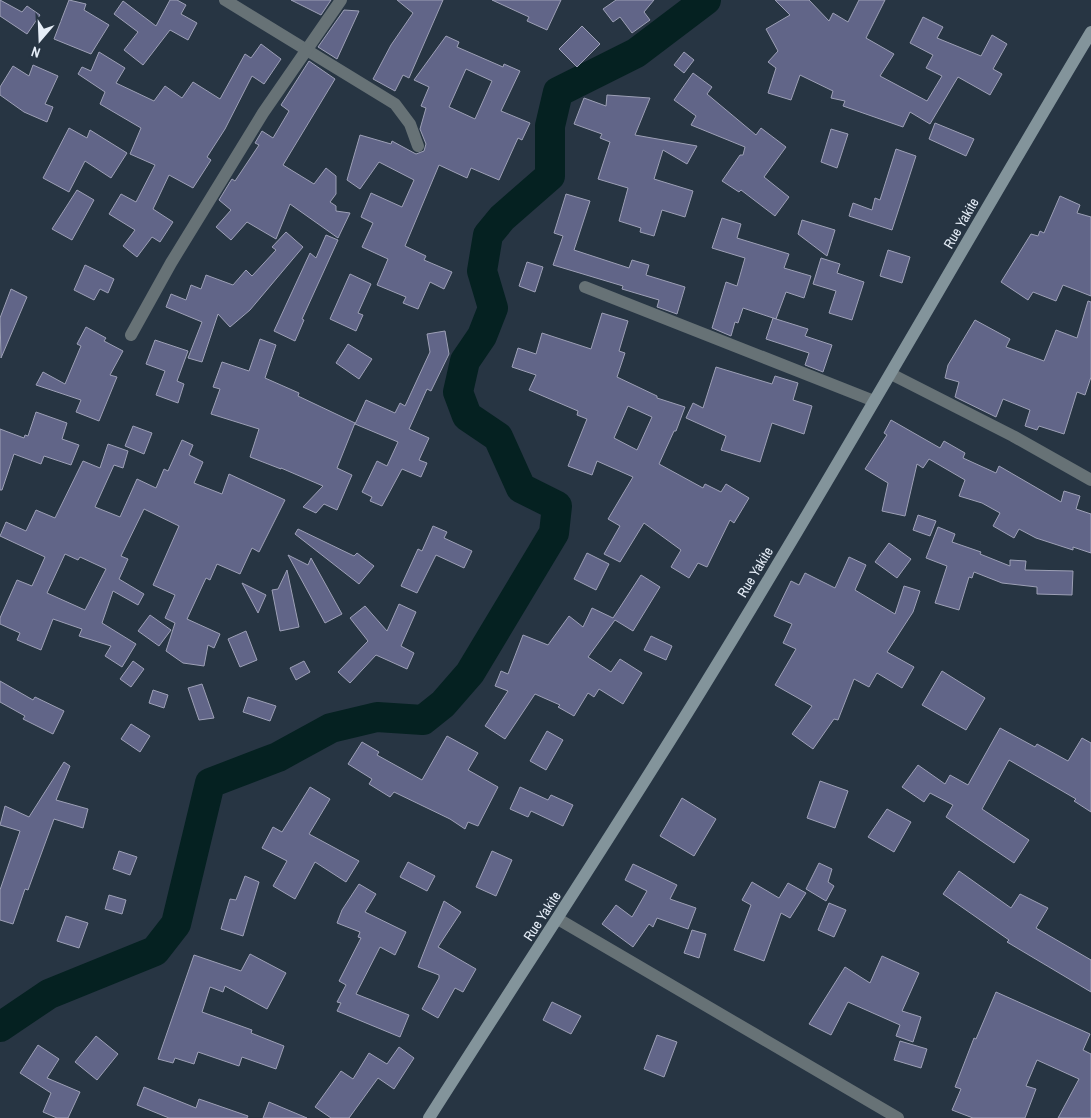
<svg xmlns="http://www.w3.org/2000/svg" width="1091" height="1118" viewBox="0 0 1091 1118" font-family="'Archivo Narrow',sans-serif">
<rect width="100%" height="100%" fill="#273543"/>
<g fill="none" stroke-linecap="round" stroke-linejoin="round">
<polyline stroke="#052121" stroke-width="30" points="0,1027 49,994 155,951 176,924 210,783 278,757 331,728 377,717 423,720 443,704 470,673 554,533 557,506 521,488 498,437 467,416 458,392 465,361 482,336 493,308 482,271 488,235 502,218 550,176 550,126 558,92 636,53 706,0"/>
</g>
<g fill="#616588" stroke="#9da0b6" fill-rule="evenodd">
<polygon points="0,0 22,12 27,6 40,15 27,34 0,16"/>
<polygon points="69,0 86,4 84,10 109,25 91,54 54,39"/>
<polygon points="170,0 177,0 186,5 181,14 197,23 188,40 170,30 143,65 124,50 138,32 114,14 123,1 156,26"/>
<polygon points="291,0 331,0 321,15"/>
<polygon points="397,0 443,0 409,78 403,75 395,91 373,79 391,45 413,13"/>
<polygon points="492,0 561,0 547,30 527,21 529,17"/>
<polygon points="616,0 654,0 644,12 650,20 632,33 620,17 613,22 603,9"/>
<polygon points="775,0 809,0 829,21 833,13 848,22 859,0 885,0 866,38 894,54 880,76 927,101 942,76 926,68 933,55 910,43 923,17 943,27 937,38 981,56 992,35 1007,44 993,69 1002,74 990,95 958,77 930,124 910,112 903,127 843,106 845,101 831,98 833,91 800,75 791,100 768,93 776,68 768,62 778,51 766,29 790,15"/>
<polygon points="344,10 359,11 337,59 318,47"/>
<polygon points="582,26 600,44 577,67 559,49"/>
<path d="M446,36l13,6 -2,5 46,20 1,-3 16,7 -19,40 29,12 -8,17 -4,-2 -19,42 -28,-12 -4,10 -28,-13 -34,81 21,10 -2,4 28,12 -8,17 -14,-7 -12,27 -15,-6 3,-6 -29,-12 11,-26 -26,-12 11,-24 -12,-6 10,-24 31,14 12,-27 -35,-18 -19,27 -13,-9 13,-45 31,9 1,-3 24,13 8,-3 2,-7 -6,-15 6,-21 -5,-2 8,-19 -15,-7zM466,69l26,12 -17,38 -26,-12z"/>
<polygon points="261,44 281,59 264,84 252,76 225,129 207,157 211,160 193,188 169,175 153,209 173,222 160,242 152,237 137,257 123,246 135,230 109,214 121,194 136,202 155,165 130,154 141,128 100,104 105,92 78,74 82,67 91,71 99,52 125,68 116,83 154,101 165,86 182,98 193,82 220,99 245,54 251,58"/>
<polygon points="684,52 694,60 684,73 674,65"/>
<polygon points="309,61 335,79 283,165 314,184 326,168 336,176 336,194 330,202 336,206 336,211 350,213 338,238 290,204 276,239 247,222 231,240 216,227 231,210 219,200 230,182 232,179 235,181 259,145 255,143 262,131 273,138 289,111 281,105"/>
<polygon points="33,65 58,76 45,104 53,107 47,122 24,112 0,95 0,87 13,66 29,76"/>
<polygon points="693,73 712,87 707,94 756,135 761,128 786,147 764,177 789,197 775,216 741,190 739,192 722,181 740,155 743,155 745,147 691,125 696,116 674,100"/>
<polygon points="607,95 650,98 635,135 697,146 687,164 663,150 654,179 693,191 685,217 662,210 654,236 640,232 641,228 619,221 628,188 598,179 610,142 600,138 602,134 574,124 584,98 606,106"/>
<polygon points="935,123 974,139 966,156 929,139"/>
<polygon points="69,128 87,138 90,130 127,153 111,178 85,161 69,192 43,178"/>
<polygon points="831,129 848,134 837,168 821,162"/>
<polygon points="896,149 916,156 892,230 849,216 853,203 872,210 875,198 880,200"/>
<polygon points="77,190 94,200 72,240 52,229"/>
<polygon points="566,194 590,201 574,250 629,268 632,260 649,265 646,275 685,287 677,314 657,307 659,300 622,289 623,286 553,265 563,236 554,233"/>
<polygon points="1060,196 1080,205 1077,213 1091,217 1091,296 1063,285 1056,301 1033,292 1028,300 1001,282 1031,234 1038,236 1040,231 1044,233"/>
<polygon points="722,218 741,224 737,238 789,254 784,268 811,276 804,298 786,292 776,319 743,308 738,323 735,322 731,336 712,328 726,282 737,286 745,258 712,248"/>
<polygon points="802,220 835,230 827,256 798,234"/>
<polygon points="286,232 303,247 250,310 230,327 218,314 202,362 188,358 202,322 166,307 171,294 186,300 191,285 201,289 206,275 233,285 246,270 252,276 276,250 272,247"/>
<polygon points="326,235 338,240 302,319 304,320 295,341 274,331 310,253 316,258"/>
<polygon points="888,250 910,257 902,283 880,276"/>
<polygon points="821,258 840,264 837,273 864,282 852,320 829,313 836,291 813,284"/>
<polygon points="527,262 543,267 535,292 519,286"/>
<polygon points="85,265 114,279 108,293 100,289 94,300 74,290"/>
<polygon points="350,274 371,284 358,313 363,315 356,331 330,319"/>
<polygon points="11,289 27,297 1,358 0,318"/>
<polygon points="1088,301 1091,302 1091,377 1085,395 1077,392 1064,434 1039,426 1037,430 1025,426 1030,410 1003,399 996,417 955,397 959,382 945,378 948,365 975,320 1010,339 1006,347 1044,361 1056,330 1077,338"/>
<path d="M602,313l26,8 -9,30 6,2 -8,24 40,19v2l28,9 -9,24h-2l-15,33 44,24 2,-4 16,8 5,-8 23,14 -15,25 -4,-3 -23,47 -9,-4 -9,15 -18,-11 10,-17 -37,-27 -24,39 -16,-8 16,-28 -12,-7 25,-42 -36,-16 -5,14 -24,-9 19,-47 -10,-4 1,-4 -49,-21 7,-15 -24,-8 6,-19 18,6 6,-21 49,16zM628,406l24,11 -15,33 -23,-12z"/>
<polygon points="773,318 808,329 805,336 832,345 823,372 805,365 809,353 766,339"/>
<polygon points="86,327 106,338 104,341 123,351 110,375 117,377 99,421 76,412 81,400 36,385 43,372 65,384 81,346 77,344"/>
<polygon points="445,331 449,354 431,391 427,389 409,429 429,438 419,460 427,463 421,477 402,469 382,506 370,501 372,497 362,492 377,461 387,466 398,442 355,424 366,400 395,413 400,403 405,406 430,352 427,334"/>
<polygon points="260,339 276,345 265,378 299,393 298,396 355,423 337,468 352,475 337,510 324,504 316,513 303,507 323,486 281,468 281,469 250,457 259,429 211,414 220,389 213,387 222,362 249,371"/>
<polygon points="155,340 188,351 177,381 184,384 178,403 156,395 165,371 146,364"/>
<polygon points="348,344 372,359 359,379 336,363"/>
<polygon points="716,367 772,384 775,376 798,383 793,400 812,406 804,434 772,423 760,462 721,450 726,436 686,418 693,403 703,408"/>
<polygon points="36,412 67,423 62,439 79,445 71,465 44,456 41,464 14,454 2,490 0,490 0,429 24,438 25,435 28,436"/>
<polygon points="891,420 940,448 944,441 965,453 963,458 996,473 999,466 1061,502 1064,491 1080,496 1076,509 1091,514 1091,553 1073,547 1073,550 1036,538 1019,529 1014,538 993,526 1000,513 982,503 959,496 965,480 929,459 923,468 917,464 905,516 882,511 888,483 865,469 887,435 884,433"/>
<polygon points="133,426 152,433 144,454 125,446"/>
<path d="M182,440l11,5 -4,10 14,7 -9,21 28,11 7,-20 56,26 -26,52 -7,-4 -12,26 -23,-10 -7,16 -4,-2 -19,41 33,15 -6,14 -6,-3 -4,21 -21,-3 -17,-12 9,-28 -10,-5 10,-23 -22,-10 26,-59 -35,-17 -23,47 7,3 -9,20 25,15 -6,11 -25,-14 -11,32 34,21 -14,23 -17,-11 6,-10 -32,-10 3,-7 -29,-10 -12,31 -24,-10 3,-7 -20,-9v-6l17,-38 15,6 13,-29 -45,-21 6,-14 20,9 10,-21 19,8 28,-57 17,7 8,-24 20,7 -5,17 -9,-3 -19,42 25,10 17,-38 19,9 8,-19 4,2zM65,554l13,6 2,-3 26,12 -21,41 -38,-17z"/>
<polygon points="918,515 936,521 930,536 913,530"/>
<polygon points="433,526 447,532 444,538 472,551 464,568 436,555 417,593 401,586 418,549 422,551"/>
<polygon points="938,527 955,534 952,542 981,552 980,554 1010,566 1010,560 1026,561 1025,570 1073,571 1072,595 1037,594 1037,587 1002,583 974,572 972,578 969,577 959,610 935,603 947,566 926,558"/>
<polygon points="298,529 354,556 357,553 374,566 359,584 295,534"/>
<polygon points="889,543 911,559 897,578 875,562"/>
<polygon points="587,553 609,564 596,590 574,579"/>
<polygon points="288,555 308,565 311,558 342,614 325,623"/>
<polygon points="849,557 866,565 855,590 895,614 904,586 920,591 913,612 887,652 914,667 902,688 877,673 869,687 854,679 838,720 834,719 813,749 792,734 812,706 775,685 796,649 783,643 792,624 774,616 791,581 799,585 805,573 835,588"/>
<polygon points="287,570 299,627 280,631 272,590 278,589"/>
<polygon points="641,575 660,587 633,631 615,620 588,657 611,672 620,659 642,673 623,704 599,689 594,697 588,693 574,716 558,707 560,705 535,694 505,739 485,726 508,691 495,686 501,671 508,674 523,635 548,645 569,616 583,627 592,608 613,618"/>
<polygon points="242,583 266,595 258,613"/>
<polygon points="399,604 416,612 401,646 414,653 407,669 376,655 350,683 338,672 368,641 350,618 365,606 387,631"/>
<polygon points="150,615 171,630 159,646 138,631"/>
<polygon points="246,631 257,660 240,667 228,639"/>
<polygon points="651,636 672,646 666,660 644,650"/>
<polygon points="133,661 144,669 131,687 120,679"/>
<polygon points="304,661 310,672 296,680 290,668"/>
<polygon points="942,671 985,698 966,730 922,705"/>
<polygon points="0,681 33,700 35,697 64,711 53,734 23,719 25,716 0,702"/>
<polygon points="202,684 214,718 199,720 188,688"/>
<polygon points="153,690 168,695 164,708 149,703"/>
<polygon points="248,697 276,706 270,721 243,712"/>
<polygon points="131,724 150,736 140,752 121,739"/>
<polygon points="1000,728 1035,747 1037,744 1068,761 1082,738 1091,743 1091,812 1074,801 1076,799 1009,760 982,809 1029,840 1014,863 946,817 953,805 930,793 924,802 902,787 918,765 945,784 950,775 968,785"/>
<polygon points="547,731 563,740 546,770 530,761"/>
<polygon points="447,736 478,753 468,770 498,787 478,826 468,822 465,829 450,819 394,792 390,797 369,784 372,779 348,764 362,742 379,752 377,755 422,780"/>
<polygon points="64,762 70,766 56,800 88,809 83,828 54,819 28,890 25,889 13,924 0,920 0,890 20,831 0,825 5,806 29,817"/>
<polygon points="820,781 848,791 835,828 807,818"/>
<polygon points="310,787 330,799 309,834 359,861 346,882 315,862 295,899 273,886 287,861 262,848 273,827 282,832"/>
<polygon points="520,787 548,800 551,795 573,805 563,826 531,811 528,817 510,809"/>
<polygon points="682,798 716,819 694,856 660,836"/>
<polygon points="887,809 911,822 894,852 868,837"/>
<polygon points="119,851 137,857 130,875 113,869"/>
<polygon points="492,851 512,860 496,896 476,887"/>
<polygon points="408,862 435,876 427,891 400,877"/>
<polygon points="819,863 832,869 828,882 834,886 826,901 806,889"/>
<polygon points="633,864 677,885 670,899 696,908 688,929 657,918 653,927 649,924 633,947 602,924 616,905 632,917 647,891 625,880"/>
<polygon points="959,871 1011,908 1020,894 1048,908 1036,928 1091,960 1091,992 1007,942 1009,940 943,894"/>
<polygon points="245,876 259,882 243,936 221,929 230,899 236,900"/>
<polygon points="752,882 779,898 788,883 806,893 790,918 781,913 764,961 734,950 751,905 742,900"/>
<polygon points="359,884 376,894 365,912 406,932 395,955 380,947 356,994 409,1015 400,1037 337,1011 341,1003 337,1002 346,985 339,981 361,938 358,937 360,932 337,923 342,910"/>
<polygon points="109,895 126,900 122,914 105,909"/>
<polygon points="444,901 461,912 438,947 476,969 463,992 455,988 438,1018 422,1009 439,978 439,975 418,967"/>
<polygon points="829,903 846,910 834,937 818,930"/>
<polygon points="66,916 88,923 79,948 57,941"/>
<polygon points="692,930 706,934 699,958 684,953"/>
<polygon points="250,954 286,973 267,1009 225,986 223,992 210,987 202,1012 252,1030 251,1033 284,1046 276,1069 242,1057 239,1066 198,1052 194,1064 175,1058 173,1063 158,1059 194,955 241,971"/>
<polygon points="882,956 919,973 902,1011 921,1017 913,1042 896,1036 900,1025 848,1002 831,1035 809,1024 845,967 870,983"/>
<polygon points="996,992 1090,1034 1083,1050 1091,1054 1091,1118 1058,1118 1079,1079 1037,1060 1026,1086 1036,1089 1025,1118 973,1118 952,1110 961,1089 955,1087 974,1038 976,1039"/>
<polygon points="552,1002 581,1016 571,1034 543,1020"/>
<polygon points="657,1035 677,1042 664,1077 644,1069"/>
<polygon points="96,1036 118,1054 97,1080 75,1062"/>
<polygon points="900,1041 927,1049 921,1068 894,1060"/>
<polygon points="38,1045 59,1059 47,1078 80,1092 68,1118 57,1118 43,1112 51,1093 20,1073"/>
<polygon points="399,1047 414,1058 394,1089 378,1078 349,1118 331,1118 315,1107 341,1071 353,1079 369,1053 387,1064"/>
<polygon points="144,1087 196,1108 199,1099 248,1116 247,1118 169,1118 137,1105"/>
<polygon points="269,1102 307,1118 263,1118"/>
</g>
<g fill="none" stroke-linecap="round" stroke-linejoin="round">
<g stroke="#677276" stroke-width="12">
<polyline points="225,0 395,104 410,124 418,146"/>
<polyline points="585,287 874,401"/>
<polyline points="131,335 171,263 263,113 341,0"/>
<polyline points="891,374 1013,436 1091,480"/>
<polyline points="558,919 898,1118"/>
</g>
<path stroke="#83949b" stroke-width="12" d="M429,1118c94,-148 190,-293 281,-442 131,-213 253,-430 381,-644"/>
</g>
<g text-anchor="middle" stroke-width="4" stroke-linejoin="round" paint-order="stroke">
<g font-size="14" fill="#e6eef8" stroke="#273543">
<text transform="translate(961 223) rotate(-60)" y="5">Rue Yakite</text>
<text transform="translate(755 572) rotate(-59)" y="5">Rue Yakite</text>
<text transform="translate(542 916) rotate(-57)" y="5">Rue Yakite</text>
</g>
</g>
<g transform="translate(40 40) rotate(199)" stroke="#273543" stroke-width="4" paint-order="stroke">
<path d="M0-4L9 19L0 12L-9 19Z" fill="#e6eef8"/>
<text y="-8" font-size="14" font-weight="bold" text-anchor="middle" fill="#e6eef8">N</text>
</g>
</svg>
